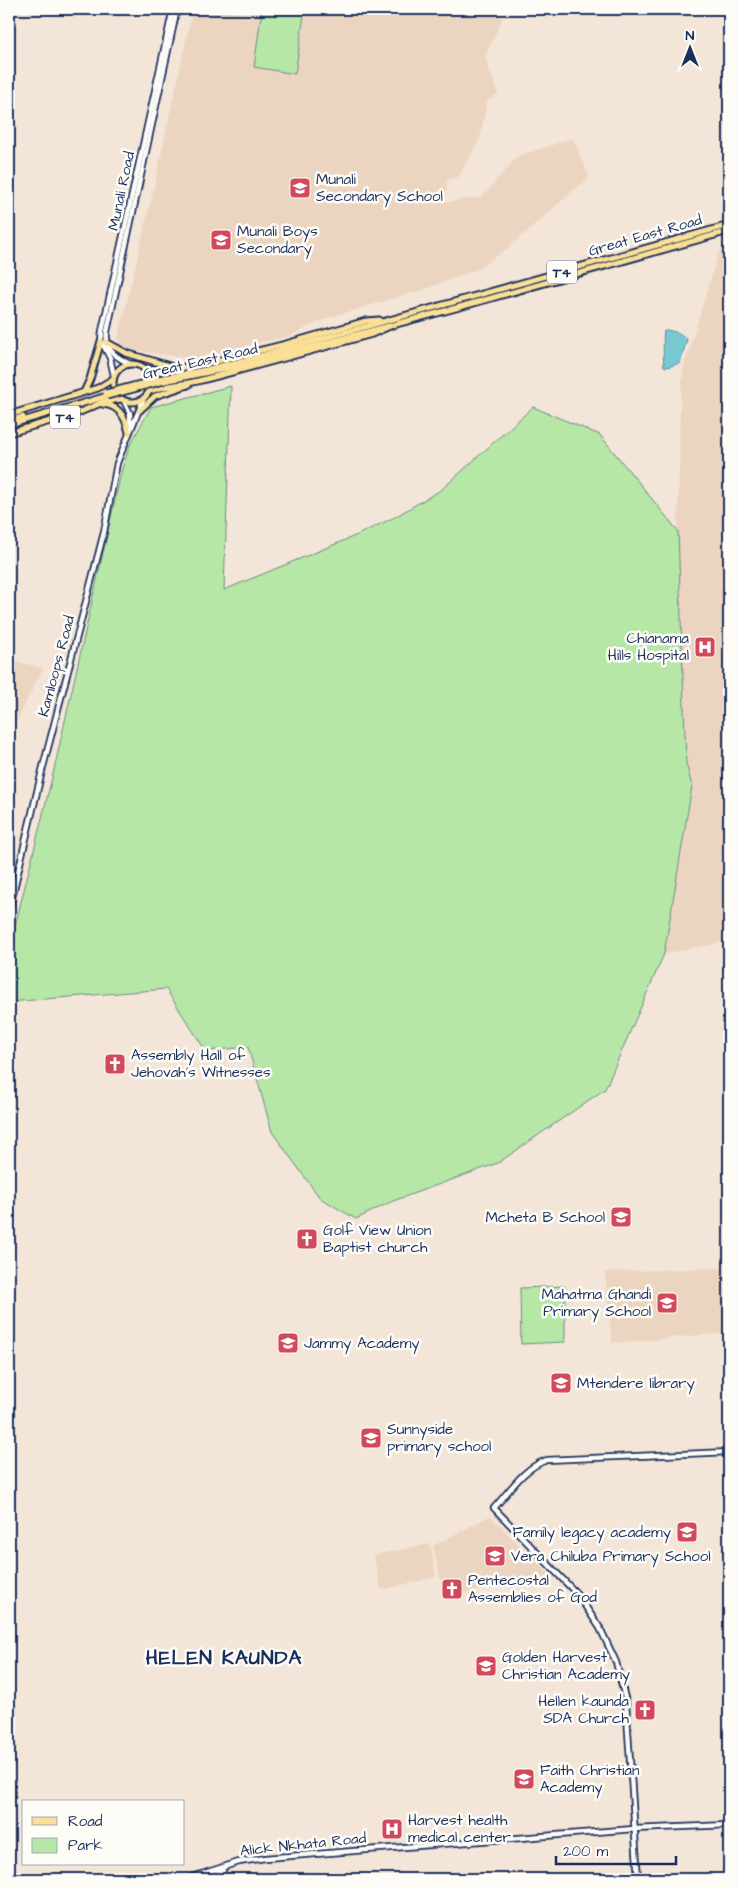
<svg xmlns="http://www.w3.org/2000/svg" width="738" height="1888" viewBox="0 0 738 1888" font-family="'Architects Daughter',sans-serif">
<rect width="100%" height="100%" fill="#f3e5d7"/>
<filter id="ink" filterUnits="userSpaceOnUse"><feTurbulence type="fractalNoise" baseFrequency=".02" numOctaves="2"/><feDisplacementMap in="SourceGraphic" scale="10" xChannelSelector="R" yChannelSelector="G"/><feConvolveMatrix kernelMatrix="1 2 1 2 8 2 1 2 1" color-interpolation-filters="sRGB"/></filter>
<g filter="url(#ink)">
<g fill="#ecd5c0">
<polygon points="193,9 214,9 256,15 257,9 490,9 502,19 485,57 498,94 487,101 480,139 458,177 447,180 446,202 482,197 518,156 573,138 589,177 509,247 478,269 426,289 331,317 289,336 191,359 127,349 118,345 118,338 150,205"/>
<polygon points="729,248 729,941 664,954 692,786 686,763 678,531 680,408 683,370 719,251"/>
<polygon points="9,660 43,668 9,736"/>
<polygon points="723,1268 727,1333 612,1343 605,1272"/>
<polygon points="490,1516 551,1576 445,1597 433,1546"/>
<polygon points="430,1544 436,1577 381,1590 374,1555"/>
</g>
<g fill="#b6e7a7" stroke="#688b82">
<polygon points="262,9 305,9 295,74 254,67"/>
<polygon points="231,386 224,590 355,536 393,518 441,490 533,407 600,435 678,531 686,763 692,786 664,954 605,1089 498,1163 393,1201 356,1219 320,1198 272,1132 248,1047 206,1051 166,989 9,1002 9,950 53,774 122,469 130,445 151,407"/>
<polygon points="565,1286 565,1342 521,1344 520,1288"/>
</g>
<path fill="#79c9d3" stroke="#538ba4" d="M667,330l12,3 8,6 -7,24 -13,4 -3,-1c-1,-6 -1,-32 0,-35z"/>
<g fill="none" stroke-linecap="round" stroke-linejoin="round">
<g stroke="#1b2f5e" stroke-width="8">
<g id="secondary">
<path d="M130,364c-16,-8 -25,-14 -23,-32l70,-323"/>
<polyline points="114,376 110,358 101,341 102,331 173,9"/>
<polyline points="124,401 130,413 130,428"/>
<polyline points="9,910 42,771 104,532 117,463 144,398"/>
<polyline points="222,1868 225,1879"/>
<polyline points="218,1869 221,1879"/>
<polyline points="186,1879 239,1862 265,1858 634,1829 729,1825"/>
<path d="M638,1879l-12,-177 -10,-40 -16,-34 -23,-34 -83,-86c15,-16 30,-41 53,-48l182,-8"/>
</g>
</g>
<g stroke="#1b2f5e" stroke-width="9">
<g id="primary">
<polyline points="106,342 126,353 176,368"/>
<circle cx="132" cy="383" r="19"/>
<polyline points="144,368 158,372 213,362 286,344 366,321 379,320"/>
<polyline points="163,378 205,370 264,355 729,225"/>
<polyline points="164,381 244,365 456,308 729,231"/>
<path d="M150,391c16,-6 32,-6 48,-10 58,-15 116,-31 174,-47l18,-8"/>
<polyline points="84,392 90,379 101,341"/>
<path d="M102,404c17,1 24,13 27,29"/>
<polyline points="139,411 155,396 188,385"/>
<polyline points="9,415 98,388 113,379"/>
<polyline points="9,421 23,417"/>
<polyline points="9,425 107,396"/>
<polyline points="9,433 78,413 103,402 121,399"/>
</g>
</g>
<use href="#secondary" stroke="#fdfcf7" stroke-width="4.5"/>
<use href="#primary" stroke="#fadf96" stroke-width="5"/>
<g stroke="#1b2f5e" stroke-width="9" stroke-linecap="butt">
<g id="primary-bridge">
<polyline points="106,393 163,378"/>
<polyline points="107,396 164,381"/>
</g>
</g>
<use href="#primary-bridge" stroke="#fadf96" stroke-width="5"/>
</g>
</g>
<defs>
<g id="school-square" transform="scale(1.125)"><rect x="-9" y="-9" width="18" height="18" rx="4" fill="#d1495b" stroke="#fdfcf7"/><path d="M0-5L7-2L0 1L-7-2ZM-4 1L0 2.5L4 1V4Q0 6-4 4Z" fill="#fff"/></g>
<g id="hospital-square" transform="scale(1.125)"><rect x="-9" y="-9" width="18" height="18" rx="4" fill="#d1495b" stroke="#fdfcf7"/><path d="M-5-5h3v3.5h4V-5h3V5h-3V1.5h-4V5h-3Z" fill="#fff"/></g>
<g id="church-square" transform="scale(1.125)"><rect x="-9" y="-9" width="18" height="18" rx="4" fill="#d1495b" stroke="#fdfcf7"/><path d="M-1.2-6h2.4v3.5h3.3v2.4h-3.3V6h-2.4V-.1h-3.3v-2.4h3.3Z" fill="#fff"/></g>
</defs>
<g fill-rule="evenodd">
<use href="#school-square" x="300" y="188"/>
<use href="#school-square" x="221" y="240"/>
<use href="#hospital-square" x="705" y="647"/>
<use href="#church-square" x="115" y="1064"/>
<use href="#school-square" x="621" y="1217"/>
<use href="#church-square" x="307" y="1239"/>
<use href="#school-square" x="667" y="1303"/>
<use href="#school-square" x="288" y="1343"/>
<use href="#school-square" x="561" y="1383"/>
<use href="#school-square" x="371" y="1438"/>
<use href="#school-square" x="687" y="1532"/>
<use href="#school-square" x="495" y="1556"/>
<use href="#church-square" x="452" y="1589"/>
<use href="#school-square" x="486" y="1666"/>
<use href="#church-square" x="645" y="1710"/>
<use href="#school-square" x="524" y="1779"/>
<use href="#hospital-square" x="392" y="1829"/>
</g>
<g text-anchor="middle" stroke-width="5" stroke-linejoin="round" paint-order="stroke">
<g fill="#fdfcf7" stroke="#5f6c8c" stroke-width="1">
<rect x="547" y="260.5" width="30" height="23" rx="4"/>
<rect x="50" y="405.5" width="30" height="23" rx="4"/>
</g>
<g font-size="14" font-weight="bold" fill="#1b2f5e">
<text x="562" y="277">T4</text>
<text x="65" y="422">T4</text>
</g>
<g font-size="15" fill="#1b2f5e" stroke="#fdfcf7" text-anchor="start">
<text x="316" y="184">Munali<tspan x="316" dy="17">Secondary School</tspan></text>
<text x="237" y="236">Munali Boys<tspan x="237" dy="17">Secondary</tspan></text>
<text x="689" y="643" text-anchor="end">Chianama<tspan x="689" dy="17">Hills Hospital</tspan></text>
<text x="131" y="1060">Assembly Hall of<tspan x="131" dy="17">Jehovah's Witnesses</tspan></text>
<text x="605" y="1222" text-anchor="end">Mcheta B School</text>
<text x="323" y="1235">Golf View Union<tspan x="323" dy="17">Baptist church</tspan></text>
<text x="651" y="1299" text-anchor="end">Mahatma Ghandi<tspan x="651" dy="17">Primary School</tspan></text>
<text x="304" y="1348">Jammy Academy</text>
<text x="577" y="1388">Mtendere library</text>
<text x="387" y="1434">Sunnyside<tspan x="387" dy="17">primary school</tspan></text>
<text x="671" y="1537" text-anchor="end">Family legacy academy</text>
<text x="511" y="1561">Vera Chiluba Primary School</text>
<text x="468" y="1585">Pentecostal<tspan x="468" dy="17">Assemblies of God</tspan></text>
<text x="502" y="1662">Golden Harvest<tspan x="502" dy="17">Christian Academy</tspan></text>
<text x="629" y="1706" text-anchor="end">Hellen kaunda<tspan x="629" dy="17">SDA Church</tspan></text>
<text x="540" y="1775">Faith Christian<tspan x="540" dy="17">Academy</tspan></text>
<text x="408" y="1825">Harvest health<tspan x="408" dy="17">medical center</tspan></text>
</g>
<g font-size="15" fill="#1b2f5e" stroke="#fdfcf7">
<text transform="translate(121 191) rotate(-78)" y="5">Munali Road</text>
<text transform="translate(645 235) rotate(-16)" y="5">Great East Road</text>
<text transform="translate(200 361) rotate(-13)" y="5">Great East Road</text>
<text transform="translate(56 666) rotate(-75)" y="5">Kamloops Road</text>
<text transform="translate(303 1844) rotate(-6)" y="5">Alick Nkhata Road</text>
</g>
<g font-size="20" font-weight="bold" letter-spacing="1" fill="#1b2f5e" stroke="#fdfcf7">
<text x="224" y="1664">HELEN KAUNDA</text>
</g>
</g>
<rect width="738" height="1888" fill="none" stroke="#fdfcf7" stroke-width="30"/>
<rect x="15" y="15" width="708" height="1858" fill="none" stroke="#1b2f5e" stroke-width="2" filter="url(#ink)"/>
<rect x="22" y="1800" width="162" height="65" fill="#fdfcf7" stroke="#a3aaba"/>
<rect x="32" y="1817" width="25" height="8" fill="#fadf96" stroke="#a3aaba"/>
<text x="68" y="1826" font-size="15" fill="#1b2f5e">Road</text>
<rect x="32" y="1838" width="25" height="15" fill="#b6e7a7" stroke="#a3aaba"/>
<text x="68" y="1850" font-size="15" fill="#1b2f5e">Park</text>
<g transform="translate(690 48)" stroke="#fdfcf7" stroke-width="4" paint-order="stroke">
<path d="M0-4L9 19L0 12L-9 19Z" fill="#1b2f5e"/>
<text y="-8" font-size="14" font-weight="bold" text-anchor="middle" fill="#1b2f5e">N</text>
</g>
<path d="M556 1856v8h120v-8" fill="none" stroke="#1b2f5e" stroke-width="2.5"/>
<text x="563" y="1856" font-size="15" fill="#1b2f5e" stroke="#fdfcf7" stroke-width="4" paint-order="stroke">200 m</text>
</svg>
